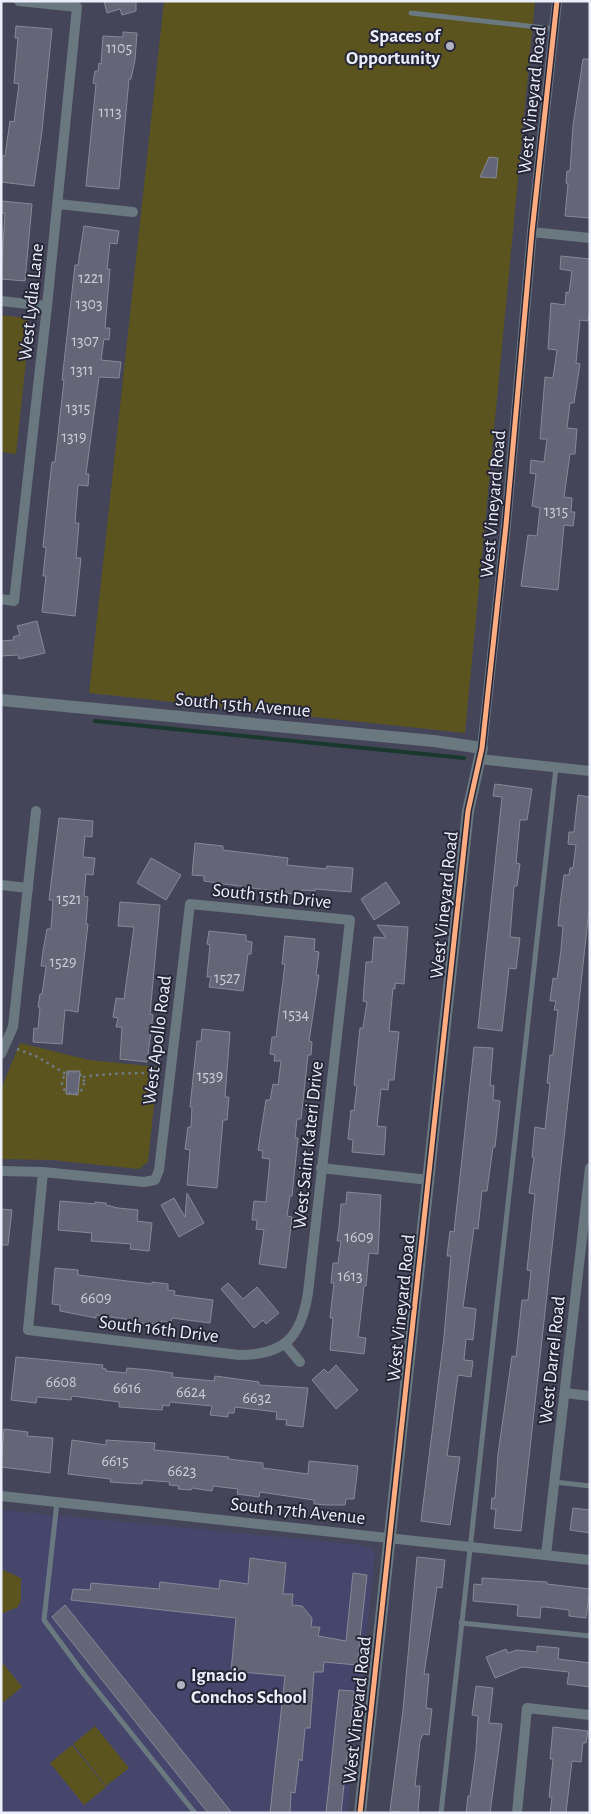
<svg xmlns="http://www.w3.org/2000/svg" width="591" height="1814" viewBox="0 0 591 1814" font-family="'Alegreya Sans',sans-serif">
<rect width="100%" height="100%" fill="#454559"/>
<polygon fill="#46466d" points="1,1510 361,1545 372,1549 375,1554 347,1813 1,1813"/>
<g fill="#5b541e">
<polygon points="164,1 535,1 465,733 89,693"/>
<polygon points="1,315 25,318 30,323 16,454 1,452"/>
<polygon points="20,1043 89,1060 158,1067 148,1162 139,1169 52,1160 1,1159 1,1089"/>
<polygon points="1,1569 21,1578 21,1600 18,1607 1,1614"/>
<polygon points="1,1661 22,1687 1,1704"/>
<polygon points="95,1726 129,1768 106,1786 73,1744"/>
<polygon points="72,1745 106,1787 84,1805 50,1763"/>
</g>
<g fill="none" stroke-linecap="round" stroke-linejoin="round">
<polyline stroke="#18392c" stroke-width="4" points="95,721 464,758"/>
</g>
<g fill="#646576" stroke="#878898">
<polygon points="104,1 136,1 136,11 122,15 120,9 107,13"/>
<polygon points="16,26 52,29 42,131 34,186 1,182 2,156 5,156 10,121 14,122 19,84 14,83 18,38 15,38"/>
<polygon points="123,32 137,33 135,60 131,79 129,79 119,189 86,186 96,84 93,83 95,71 98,71 99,63 101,64 103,36 123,37"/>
<polygon points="583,59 590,59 590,218 565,216 568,184 566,183 567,171 570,171 573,126"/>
<polygon points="489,157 498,158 496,178 480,177"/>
<polygon points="1,201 32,204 25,281 1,279 5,213 1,213"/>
<polygon points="84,226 119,231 117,244 110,243 107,269 110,269 105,328 110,328 109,340 104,339 101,360 121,362 119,378 99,377 86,474 89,474 88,486 78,485 75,523 79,523 76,558 81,558 75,616 42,612 46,576 43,576 46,548 43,547 49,488 52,462 55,462 64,380 62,380 75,265 78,265"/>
<polygon points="561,256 590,259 590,307 588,321 580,320 576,363 580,364 574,403 570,403 567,428 577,429 575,454 570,454 564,497 572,498 571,512 575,512 573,526 564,525 558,590 521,586 528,535 537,536 540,508 532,506 536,474 530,473 531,460 544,462 547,439 540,439 545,377 553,378 557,350 548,349 551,303 565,305 566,292 569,293 572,271 560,269"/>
<polygon points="37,621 45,653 19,659 18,655 1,656 1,641 14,640 13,637 20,635 17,626"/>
<polygon points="495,784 532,789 527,820 520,820 516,863 520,864 517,886 514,886 510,937 520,938 516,969 509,968 502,1031 478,1028 502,797 493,796"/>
<polygon points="578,795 590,797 590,901 521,1531 494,1528 496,1509 491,1509 492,1498 495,1498 498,1454 512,1356 516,1357 522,1300 528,1300 531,1271 527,1270 535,1194 529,1193 534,1158 532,1157 535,1127 545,1129 550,1084 547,1083 550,1055 553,1055 558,1010 554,1010 556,1001 550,1001 553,978 557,979 561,950 563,926 558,926 560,905 564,875 569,875 570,868 573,868 576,845 568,844 569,832 574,832"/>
<polygon points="59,818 93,821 92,837 85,836 83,857 95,858 93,875 86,874 84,896 88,897 86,924 88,924 78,1012 65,1010 62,1044 33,1042 34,1028 38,1029 40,1007 38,1007 40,994 42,994 45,974 46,966 41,966 43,951 47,929 51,929 53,900 49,900"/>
<polygon points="195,843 223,846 223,850 288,858 287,865 326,869 327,866 353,868 351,892 315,889 315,891 302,890 301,895 204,881 204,876 192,875"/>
<polygon points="151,858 181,875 166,900 137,883"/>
<polygon points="386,882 400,903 374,920 361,899"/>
<polygon points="120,902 160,905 150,1014 153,1015 147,1062 120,1059 122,1027 116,1027 118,1018 113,1017 116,998 124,999 134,927 118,926"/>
<polygon points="377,925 408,927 404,984 395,983 395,989 393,988 389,1031 399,1032 394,1080 389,1080 388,1090 381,1089 377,1126 386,1127 384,1155 352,1152 353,1140 348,1139 351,1110 354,1111 357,1086 354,1085 360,1028 363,1028 367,1002 363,1001 366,962 372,962 374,937 386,938"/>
<polygon points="209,931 246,935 246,941 252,942 251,954 248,954 243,991 209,987 211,977 207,977 210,945 207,944"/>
<polygon points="285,936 315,939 314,951 319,952 316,975 319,975 309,1041 312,1042 311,1055 308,1055 301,1119 297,1119 295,1138 298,1138 292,1196 290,1196 287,1216 292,1217 286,1268 259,1264 264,1230 256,1229 257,1220 252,1220 254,1201 266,1202 270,1159 262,1158 263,1151 258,1150 266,1100 270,1100 273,1084 278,1085 281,1061 274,1061 275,1055 270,1054 272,1037 276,1037 285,964 282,964"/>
<polygon points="202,1029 230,1032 225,1097 229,1097 227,1120 223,1120 217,1188 187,1185 190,1150 185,1149 188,1127 191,1127 192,1107 190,1107 197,1041 201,1041"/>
<polygon points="474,1047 493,1048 490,1085 494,1086 493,1100 500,1101 495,1147 493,1147 487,1191 482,1191 478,1229 474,1228 463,1307 476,1309 473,1340 466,1339 464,1360 473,1361 471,1377 458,1375 447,1456 460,1457 450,1525 421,1521 444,1337 451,1256 447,1256 450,1231 454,1232"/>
<polygon points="67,1071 80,1071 78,1095 66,1094"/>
<polygon points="347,1192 381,1195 378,1254 369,1253 366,1286 364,1286 359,1330 358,1337 366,1338 364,1354 330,1350 333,1318 330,1318 334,1283 331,1283 333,1263 338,1263 341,1241 337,1241 339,1227 341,1204 346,1204"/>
<polygon points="187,1193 204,1223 179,1237 161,1205 174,1198 185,1217"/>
<polygon points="60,1201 95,1204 95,1202 106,1203 106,1205 118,1208 138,1210 137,1221 152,1223 149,1251 130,1249 131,1244 91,1241 92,1233 58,1230"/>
<polygon points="1,1209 12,1210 8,1245 1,1245"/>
<polygon points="55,1268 78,1270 78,1275 152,1284 152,1282 168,1284 168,1290 175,1291 174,1295 213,1300 210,1323 172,1318 171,1322 161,1321 161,1324 139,1323 125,1321 126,1319 96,1315 96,1318 60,1311 60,1305 52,1304"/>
<polygon points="228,1283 243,1299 257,1287 279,1313 266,1324 263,1320 254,1328 221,1289"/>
<polygon points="16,1357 103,1365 102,1368 106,1369 106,1371 126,1373 127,1368 150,1370 173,1373 172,1377 214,1381 215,1376 259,1382 259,1385 308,1388 303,1427 286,1425 287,1420 276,1419 277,1412 235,1407 234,1413 228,1413 228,1417 210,1415 212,1406 170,1402 169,1406 163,1405 162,1410 119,1407 119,1402 72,1396 71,1400 37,1397 36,1403 11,1400"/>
<polygon points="336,1365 358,1390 336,1409 312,1380 324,1369 328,1373"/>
<polygon points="4,1429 28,1432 27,1436 53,1438 50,1473 1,1467"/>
<polygon points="72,1440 106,1445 106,1440 155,1443 154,1450 229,1457 228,1459 263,1463 263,1468 308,1474 309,1461 358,1466 354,1499 346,1499 345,1505 327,1505 314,1504 314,1500 260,1492 259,1497 237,1494 238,1489 213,1486 212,1491 192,1488 191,1490 178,1489 179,1486 169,1485 170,1482 143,1480 142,1484 124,1483 110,1482 111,1479 68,1474"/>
<polygon points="573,1508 590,1510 590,1533 570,1530"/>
<polygon points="417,1557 445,1560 442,1588 437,1587 424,1674 429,1674 426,1708 432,1709 429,1735 423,1734 420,1741 415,1786 420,1786 418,1813 408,1813 390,1811 403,1710"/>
<polygon points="250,1558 286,1563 283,1594 293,1594 292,1605 302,1606 312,1618 311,1627 320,1627 318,1636 346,1641 353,1573 367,1575 357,1665 324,1662 323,1672 314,1672 310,1728 305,1728 302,1761 299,1759 295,1793 291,1792 290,1813 270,1813 285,1676 231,1671 236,1618 71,1600 73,1589 90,1590 91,1583 159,1589 160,1582 219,1589 220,1580 248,1584"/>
<polygon points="482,1578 547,1582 547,1584 590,1589 586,1618 569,1616 569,1610 545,1607 541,1607 540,1618 517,1616 518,1605 473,1601 474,1584 482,1585"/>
<polygon points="65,1605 232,1813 208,1813 52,1617"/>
<polygon points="537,1646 559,1648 558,1659 590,1663 590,1687 567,1684 569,1672 522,1667 495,1678 486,1657 506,1649 508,1653 517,1650 537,1652"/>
<polygon points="476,1686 493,1688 489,1723 502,1724 490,1813 466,1813 468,1796 470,1796 476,1751 478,1716 472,1715"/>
<polygon points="339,1690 354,1691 341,1813 326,1813"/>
<polygon points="553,1727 588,1731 586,1743 583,1743 581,1762 572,1761 566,1813 550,1813 552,1798 549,1797 553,1759 550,1759"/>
</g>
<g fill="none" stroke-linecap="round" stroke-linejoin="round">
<g stroke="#727b84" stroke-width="2.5" stroke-dasharray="2.5 4" stroke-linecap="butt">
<polyline points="17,1049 36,1056 66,1074"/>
<circle cx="73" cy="1083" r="11"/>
<path d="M83,1077c25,-4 51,-4 76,-4"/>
</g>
<g stroke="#6a7880" stroke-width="5">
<polyline points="411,13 554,29"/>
<polyline points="555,1482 590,1486"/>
<polyline points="57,1502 44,1620 83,1673 195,1813"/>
<polyline points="461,1623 590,1636"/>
<polyline points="441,1813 556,767"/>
</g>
<g stroke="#6a7880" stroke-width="10">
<polyline points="58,204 133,212"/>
<polyline points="532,232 590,238"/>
<polyline points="1,301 47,306"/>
<polyline points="1,599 14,601 47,306 77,7 19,1"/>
<polyline points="482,748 506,525 532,232 557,1"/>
<polyline points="479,759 590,771"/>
<polyline points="1,885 28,888"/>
<polyline points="1,1054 13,1027 36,811"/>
<polyline points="321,1168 429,1180"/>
<path d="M1,1171l42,1 101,10 11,-2 4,-10 31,-266 160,16 -42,373c-7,44 -23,62 -69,62l-211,-25 15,-158"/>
<polyline points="285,1344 300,1362"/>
<polyline points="565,1393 590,1396"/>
<polyline points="1,1496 590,1560"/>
<polyline points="546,1555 590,1168"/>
<polyline points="517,1813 527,1708 590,1715"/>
</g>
<polyline stroke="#6a7880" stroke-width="12" points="1,700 434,741 482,748 468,811 360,1813"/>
<g stroke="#262637" stroke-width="8">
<polyline id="cycleway" points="360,1813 468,811 482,748 506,525 532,232 557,1"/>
</g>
<use href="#cycleway" stroke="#ffac80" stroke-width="5"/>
</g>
<g fill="#b2b3c2" stroke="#262637" stroke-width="2">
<circle cx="450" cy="46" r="5"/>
<circle cx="181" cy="1685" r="5"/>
</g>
<g text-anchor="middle" stroke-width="4" stroke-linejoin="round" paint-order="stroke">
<g font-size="16" fill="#cbccda">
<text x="119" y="53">1105</text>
<text x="110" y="117">1113</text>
<text x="91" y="283">1221</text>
<text x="89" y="309">1303</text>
<text x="85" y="346">1307</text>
<text x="82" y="375">1311</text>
<text x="78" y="413">1315</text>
<text x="74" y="442">1319</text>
<text x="556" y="516">1315</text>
<text x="69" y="904">1521</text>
<text x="63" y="967">1529</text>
<text x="227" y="983">1527</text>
<text x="296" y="1019">1534</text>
<text x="210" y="1081">1539</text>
<text x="359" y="1242">1609</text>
<text x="350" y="1281">1613</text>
<text x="96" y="1303">6609</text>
<text x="61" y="1387">6608</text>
<text x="127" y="1393">6616</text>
<text x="191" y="1397">6624</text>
<text x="257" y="1403">6632</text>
<text x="115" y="1466">6615</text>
<text x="182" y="1476">6623</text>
</g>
<g font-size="19" font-weight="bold" fill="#edeefb" stroke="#262637" text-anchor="end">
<text x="440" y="42">Spaces of<tspan x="440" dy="22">Opportunity</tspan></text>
<text x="191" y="1681" text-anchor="start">Ignacio<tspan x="191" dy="22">Conchos School</tspan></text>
</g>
<g font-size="19" fill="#edeefb" stroke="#262637">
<text transform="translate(531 100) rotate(-84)" y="7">West Vineyard Road</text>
<text transform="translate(30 302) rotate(-84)" y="7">West Lydia Lane</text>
<text transform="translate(492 504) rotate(-85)" y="7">West Vineyard Road</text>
<text transform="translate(243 704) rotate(5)" y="7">South 15th Avenue</text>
<text transform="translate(272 895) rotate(6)" y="7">South 15th Drive</text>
<text transform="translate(443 905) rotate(-84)" y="7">West Vineyard Road</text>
<text transform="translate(156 1040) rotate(-83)" y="7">West Apollo Road</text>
<text transform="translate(307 1145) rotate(-84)" y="7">West Saint Kateri Drive</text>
<text transform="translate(400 1308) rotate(-84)" y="7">West Vineyard Road</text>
<text transform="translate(159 1328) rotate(7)" y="7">South 16th Drive</text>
<text transform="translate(551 1360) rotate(-84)" y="7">West Darrel Road</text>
<text transform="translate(298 1510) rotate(6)" y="7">South 17th Avenue</text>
<text transform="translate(356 1710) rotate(-84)" y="7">West Vineyard Road</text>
</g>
</g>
<rect width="591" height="1814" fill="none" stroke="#edeefb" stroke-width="5"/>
</svg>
